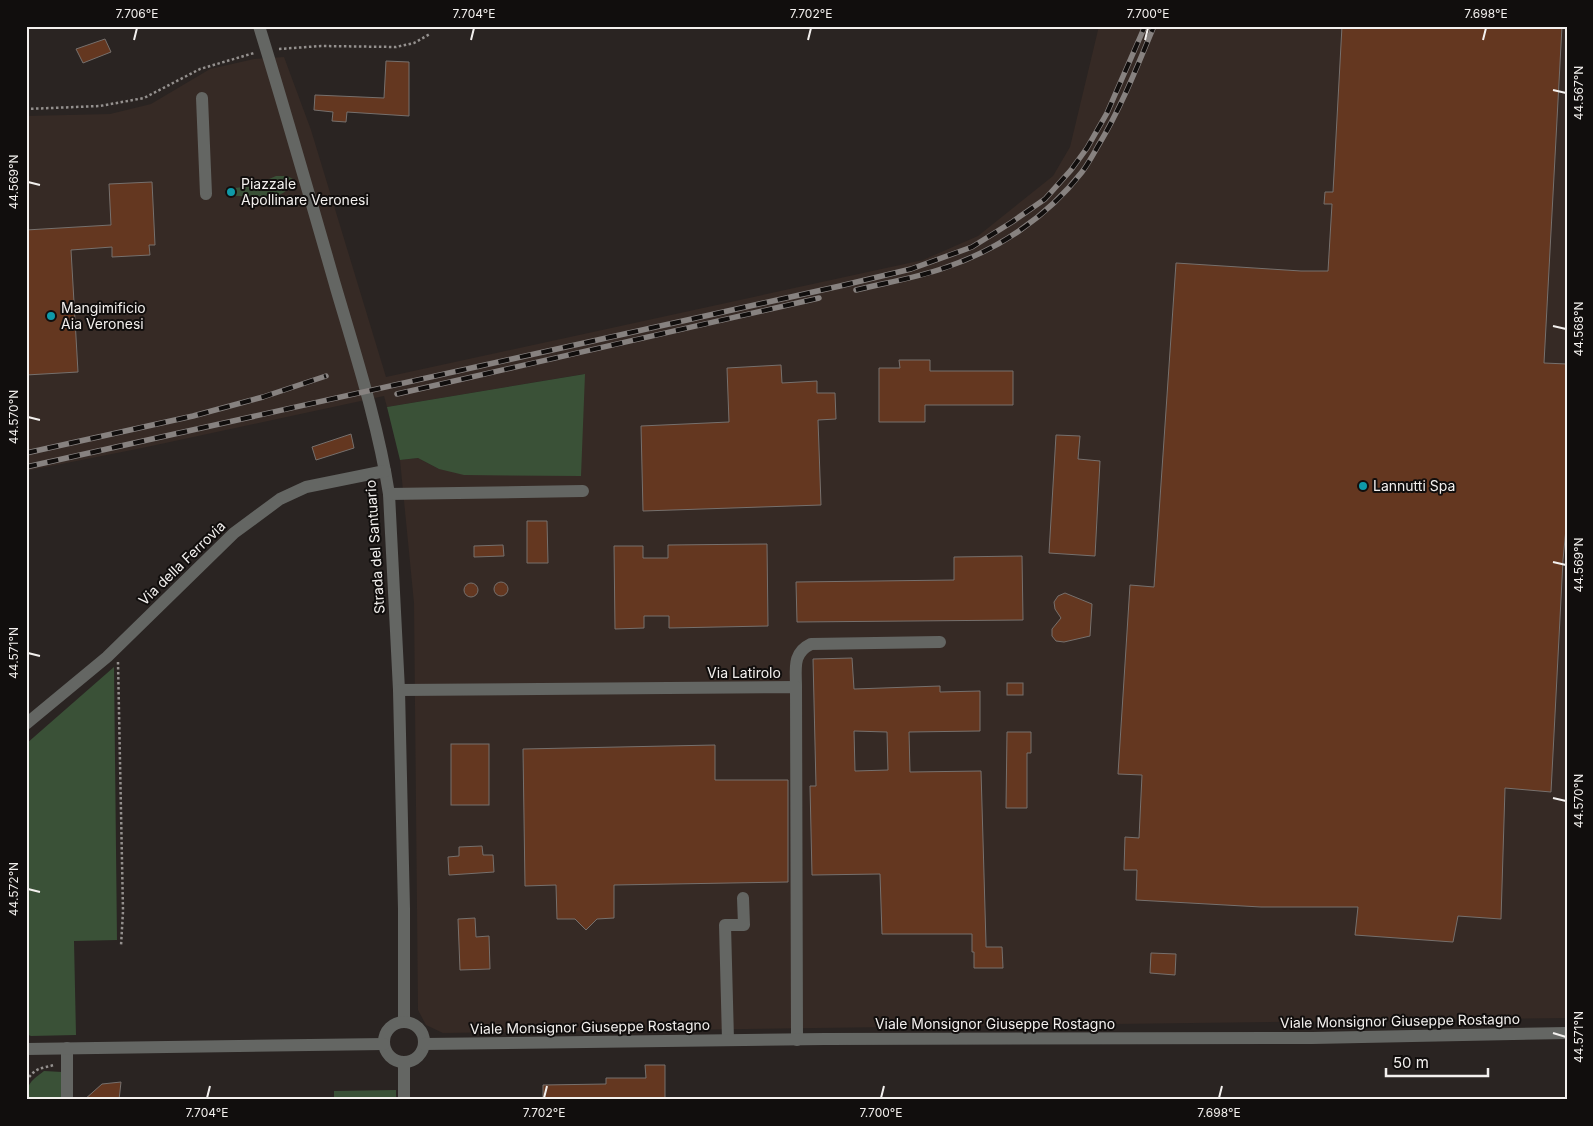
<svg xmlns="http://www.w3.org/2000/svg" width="1593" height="1126" viewBox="0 0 1593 1126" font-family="Inter,sans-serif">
<rect width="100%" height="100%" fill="#2a2422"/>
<polygon fill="#362a25" points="1099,26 1567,26 1567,1018 443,1033 426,1025 418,1010 414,603 400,460 418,458 439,469 584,374 387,407 384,396 142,448 26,471 26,116 110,114 151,104 210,69 254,59 284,57 311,130 386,377 923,260 978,236 1053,176 1070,147"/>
<g fill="#3a5137">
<path d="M276,176h11l6,3c-2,6 -5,12 -12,15 -10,5 -42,2 -55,1l-1,-6 28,-3z"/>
<polygon points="585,374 581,476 464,475 439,469 418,458 400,460 387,407"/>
<polygon points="114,667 117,940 74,941 76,1035 31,1036 26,1034 26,744"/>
<path d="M44,1071l18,1 -1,28h-35c0,-16 6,-20 18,-29z"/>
<polygon points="396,1090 396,1100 334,1100 334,1091"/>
</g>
<g fill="#643720" stroke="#76706d" fill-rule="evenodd">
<polygon points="1342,26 1562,26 1544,363 1567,364 1567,518 1563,560 1551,792 1505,788 1501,919 1458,916 1453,942 1355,935 1358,907 1261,907 1136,900 1137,870 1124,870 1125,837 1139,838 1142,775 1118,774 1130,585 1154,587 1176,263 1301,271 1328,271 1332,204 1324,204 1325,192 1333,192"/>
<polygon points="105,39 111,52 83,63 76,49"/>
<polygon points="386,61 409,62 409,116 347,112 346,122 332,121 333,112 314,110 315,95 384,98"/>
<polygon points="152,182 155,245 149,245 150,255 112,257 112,247 71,250 78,372 26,375 26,230 111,225 109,184"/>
<polygon points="899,360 930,360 930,371 1013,371 1013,405 925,405 925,422 879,422 879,368 900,368"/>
<polygon points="781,365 782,383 817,381 817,393 835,393 836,419 818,420 821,505 643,511 641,426 729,422 727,368"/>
<polygon points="351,434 354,448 316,460 312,447"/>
<polygon points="1056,435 1080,436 1078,459 1100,461 1095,556 1049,553"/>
<polygon points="527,521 547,521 548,563 527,563"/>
<polygon points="767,544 768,626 669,628 669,616 644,616 644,628 615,629 614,546 643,546 643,558 668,558 668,545"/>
<polygon points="503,545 504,556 474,557 474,546"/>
<polygon points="1022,556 1023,620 797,622 796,582 954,580 954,557"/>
<circle cx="501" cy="589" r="7"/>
<circle cx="471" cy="590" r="7"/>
<polygon points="1065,593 1092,604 1090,636 1064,642 1056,641 1052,636 1052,629 1061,618 1055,609 1054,602 1058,596"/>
<path d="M852,658l2,31 86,-3v6l40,-1v40l-71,1 1,40 71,-1 5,173v3h16l1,21h-29v-16h-2v-18h-90l-2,-60 -68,1 -2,-89h6l-3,-127zM854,731l33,1 1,38 -33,1z"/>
<rect x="1007" y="683" width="16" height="12"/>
<polygon points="1007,732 1031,732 1031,753 1027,753 1027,808 1006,808"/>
<rect x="451" y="744" width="38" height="61"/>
<polygon points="715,745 715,780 788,780 788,882 614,885 614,918 597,919 586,930 575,919 557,919 556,885 525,886 523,749"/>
<polygon points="482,846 483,855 493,855 494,872 449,875 448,857 459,856 459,847"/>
<polygon points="475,918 476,937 489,936 490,969 460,970 458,919"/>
<polygon points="1151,953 1176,954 1175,975 1150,973"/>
<polygon points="645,1065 665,1065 665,1100 543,1100 543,1085 606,1084 606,1078 646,1078"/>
<polygon points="121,1082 119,1100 84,1100 102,1084"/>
</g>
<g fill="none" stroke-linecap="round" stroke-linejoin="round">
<g stroke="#94908e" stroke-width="2.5" stroke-dasharray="2.5 2.5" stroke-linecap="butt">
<polyline points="279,49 321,46 396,47 414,43 430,34"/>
<polyline points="26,109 100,106 144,98 200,69 254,53"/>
<polyline points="118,662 123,911 121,946"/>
<path d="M26,1081c10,-14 14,-12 28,-16"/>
</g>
<g stroke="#646663" stroke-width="12">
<path d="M259,26c27,87 52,175 77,262 20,68 42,136 53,206l10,196 5,219v113"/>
<polyline points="202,98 206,194"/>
<polyline points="389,494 583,491"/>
<path d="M796,687c0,-18 -4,-34 15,-43l129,-2"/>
<polyline points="399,690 796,687 797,1040"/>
<polyline points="26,724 107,657 234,533 280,499 306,487 385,471"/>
<circle cx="404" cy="1042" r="20"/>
<polyline points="728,1040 725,925 744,925 743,898"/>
<polyline points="424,1044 825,1039 1312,1038 1567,1033"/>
<polyline points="67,1048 67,1100"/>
<polyline points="26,1049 384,1044"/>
<polyline points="404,1100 404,1062"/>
</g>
<g stroke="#878280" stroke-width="5.5">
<g id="rail">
<path d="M856,290c28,-7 60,-12 88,-22 54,-18 103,-51 138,-96 6,-8 11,-17 16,-26 23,-38 39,-79 56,-120"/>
<polyline points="397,394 819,298"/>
<polyline points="26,453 193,416 263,397 326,376"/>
<polyline points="26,467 840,286 911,269 972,247 1012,222 1045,199 1071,170 1087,148 1107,113 1145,26"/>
</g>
</g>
<use href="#rail" stroke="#110e0d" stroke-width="4" stroke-dasharray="11" stroke-linecap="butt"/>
</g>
<path fill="none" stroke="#f3f0ee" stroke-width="2" d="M134,40l3,-12M471,40l3,-12M808,40l3,-12M1145,40l3,-12M1483,40l3,-12M1553,90l13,3M28,182l12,3M1553,326l13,3M28,417l12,3M1553,562l13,3M28,653l12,3M1553,798l13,3M28,889l12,3M1553,1033l13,4M207,1098l3,-12M544,1098l3,-12M881,1098l3,-12M1219,1098l3,-12"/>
<g fill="#0f9aa8" stroke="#110e0d" stroke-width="2">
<circle cx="231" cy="192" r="5"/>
<circle cx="51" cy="316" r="5"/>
<circle cx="1363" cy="486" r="5"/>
</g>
<g text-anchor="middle" stroke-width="4" stroke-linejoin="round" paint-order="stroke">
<g font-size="14" fill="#f3f0ee" stroke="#110e0d" text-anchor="start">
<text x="241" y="189">Piazzale<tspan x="241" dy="16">Apollinare Veronesi</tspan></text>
<text x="61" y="313">Mangimificio<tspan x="61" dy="16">Aia Veronesi</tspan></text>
<text x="1373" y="491">Lannutti Spa</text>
</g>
<g font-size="14" fill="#f3f0ee" stroke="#110e0d">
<text transform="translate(375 547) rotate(-94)" y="5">Strada del Santuario</text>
<text transform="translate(182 563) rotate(-44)" y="5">Via della Ferrovia</text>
<text x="744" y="678">Via Latirolo</text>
<text transform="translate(1400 1021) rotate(-1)" y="5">Viale Monsignor Giuseppe Rostagno</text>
<text x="995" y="1029">Viale Monsignor Giuseppe Rostagno</text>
<text transform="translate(590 1027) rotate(-1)" y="5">Viale Monsignor Giuseppe Rostagno</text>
</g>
</g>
<rect width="1593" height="1126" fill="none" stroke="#110e0d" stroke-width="55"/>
<path d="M1386 1068v8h102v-8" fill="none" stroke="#f3f0ee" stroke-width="2.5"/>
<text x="1393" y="1068" font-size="15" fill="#f3f0ee" stroke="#110e0d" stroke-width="4" paint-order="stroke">50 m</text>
<rect x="28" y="28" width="1538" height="1070" fill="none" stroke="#f3f0ee" stroke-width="2"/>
<g font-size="12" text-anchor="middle" fill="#f3f0ee">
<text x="137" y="18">7.706°E</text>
<text x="474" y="18">7.704°E</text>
<text x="811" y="18">7.702°E</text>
<text x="1148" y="18">7.700°E</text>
<text x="1486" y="18">7.698°E</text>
<text transform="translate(1579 93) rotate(-90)" y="4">44.567°N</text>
<text transform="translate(14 182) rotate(-90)" y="4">44.569°N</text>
<text transform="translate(1579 329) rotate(-90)" y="4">44.568°N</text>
<text transform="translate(14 417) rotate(-90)" y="4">44.570°N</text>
<text transform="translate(1579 565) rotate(-90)" y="4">44.569°N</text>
<text transform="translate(14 653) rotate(-90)" y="4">44.571°N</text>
<text transform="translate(1579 801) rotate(-90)" y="4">44.570°N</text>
<text transform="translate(14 889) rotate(-90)" y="4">44.572°N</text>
<text transform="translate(1579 1037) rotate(-90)" y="4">44.571°N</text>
<text x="207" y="1117">7.704°E</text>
<text x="544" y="1117">7.702°E</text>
<text x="881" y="1117">7.700°E</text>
<text x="1219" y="1117">7.698°E</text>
</g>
</svg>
